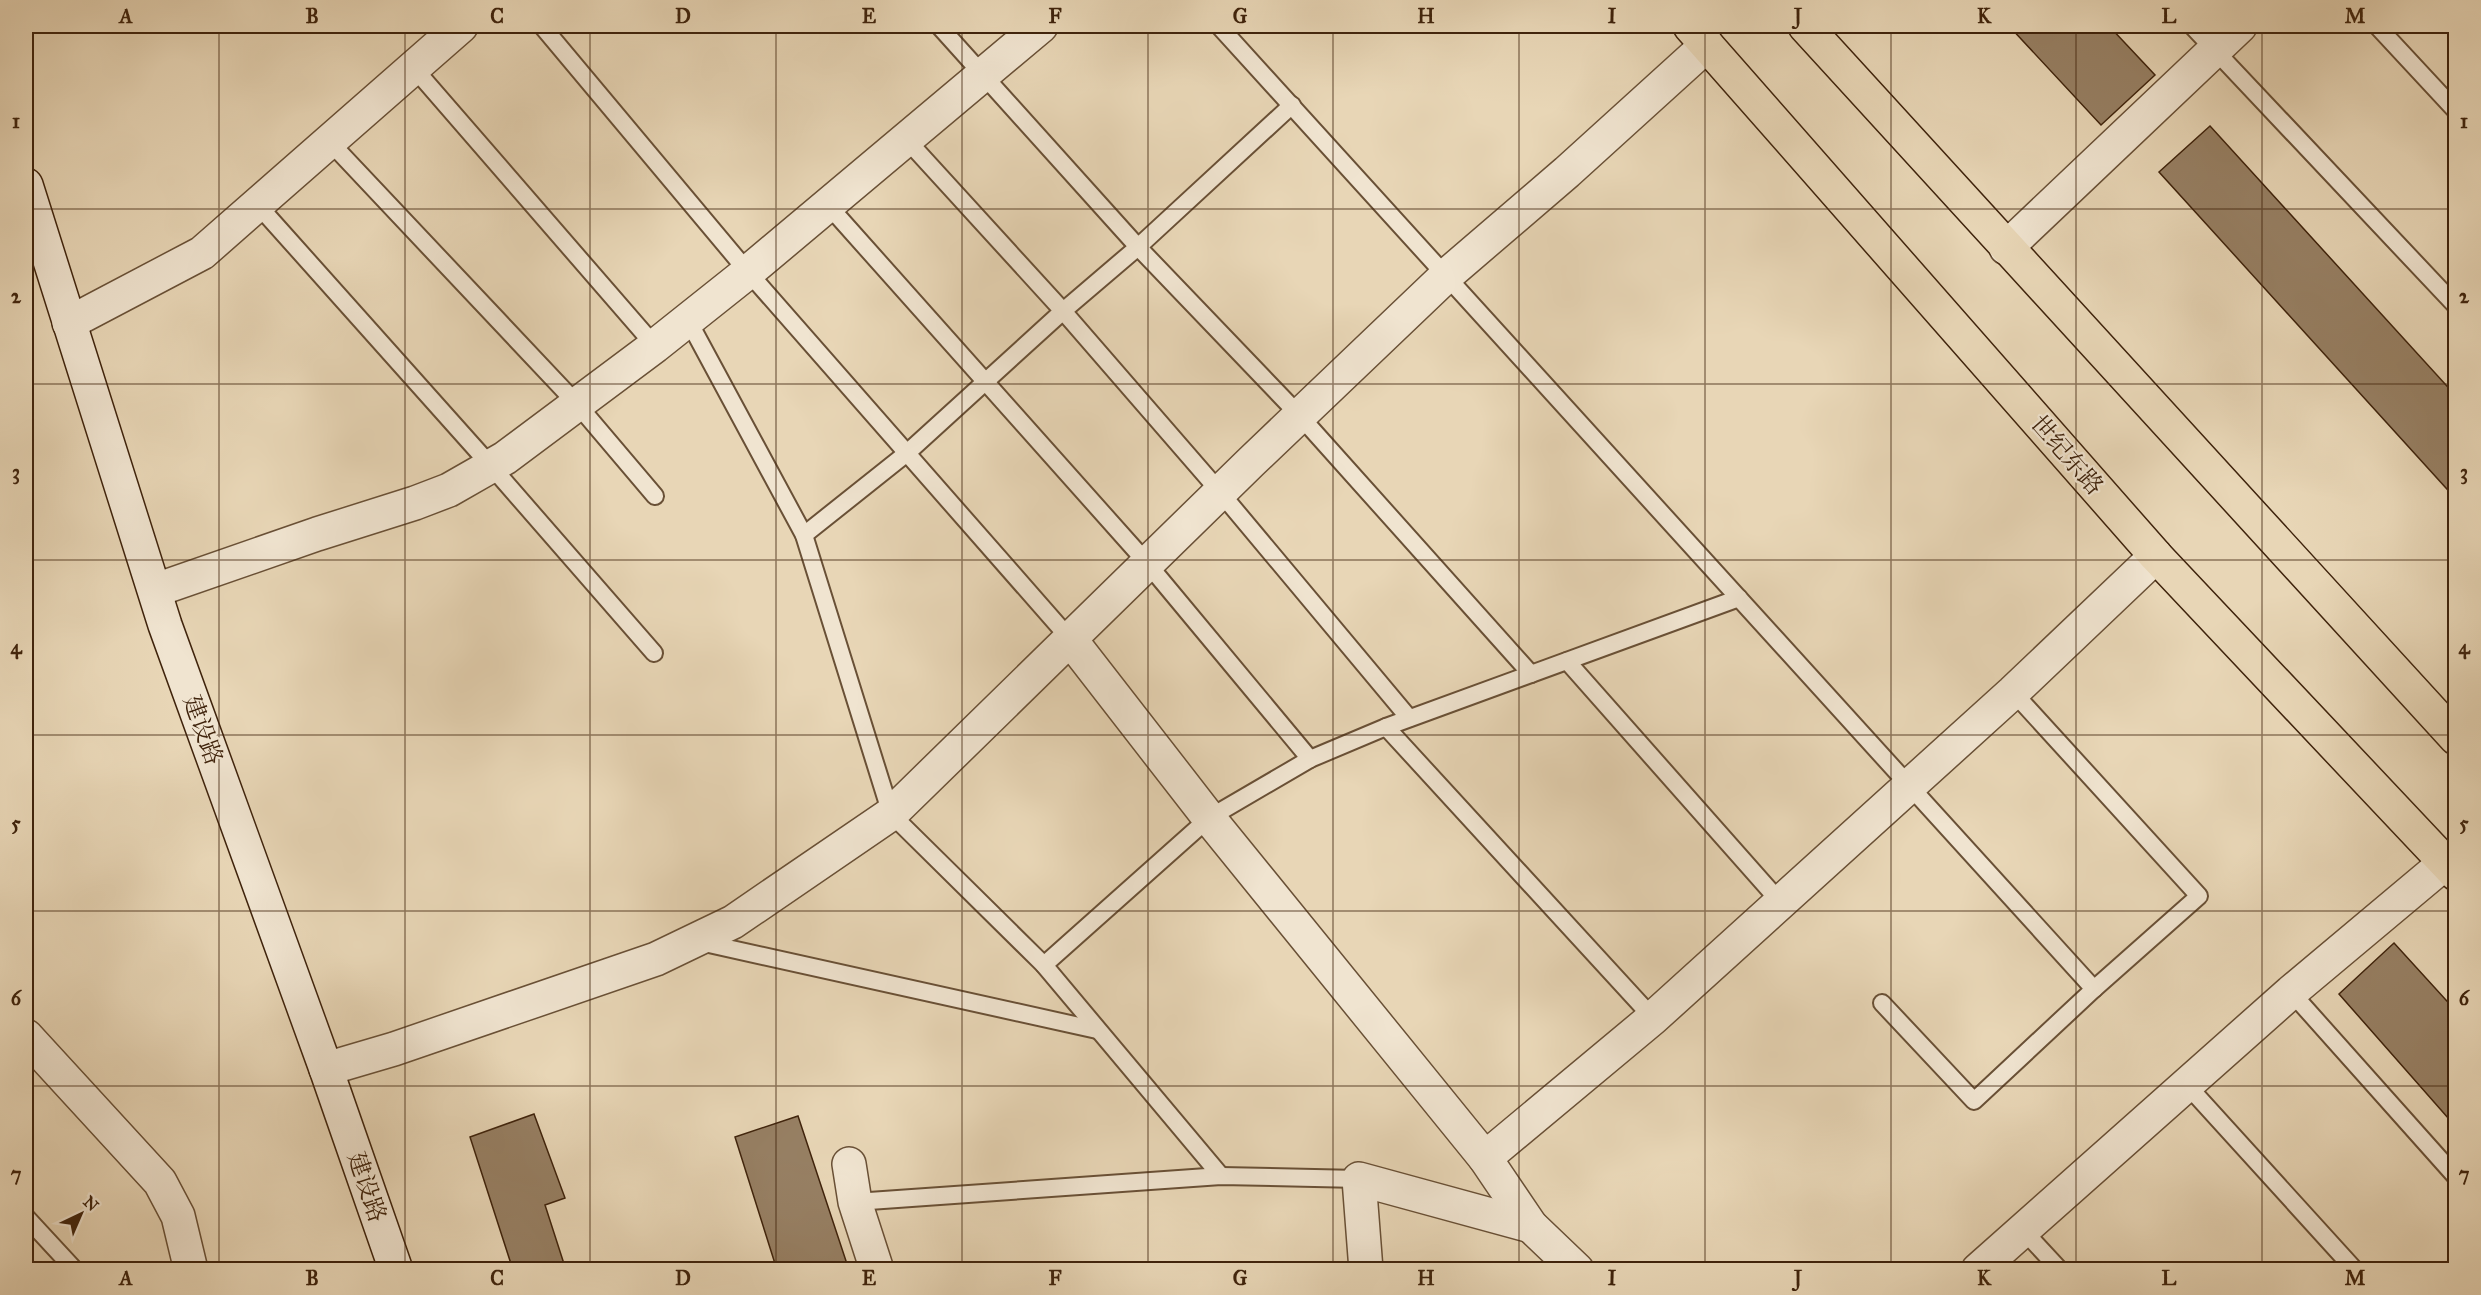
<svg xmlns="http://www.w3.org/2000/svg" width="2481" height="1295" viewBox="0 0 2481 1295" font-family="'IM FELL Great Primer','Noto Serif SC',serif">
<rect width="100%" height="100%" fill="#e8d6b6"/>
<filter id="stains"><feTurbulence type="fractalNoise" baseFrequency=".00333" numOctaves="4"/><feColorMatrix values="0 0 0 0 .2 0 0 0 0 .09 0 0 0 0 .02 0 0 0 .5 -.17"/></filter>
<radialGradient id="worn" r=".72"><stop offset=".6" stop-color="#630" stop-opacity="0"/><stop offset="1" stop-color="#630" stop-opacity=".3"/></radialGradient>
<g fill="#978064" stroke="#3f230c" stroke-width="1.5">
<polygon points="2009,26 2109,26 2155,75 2101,125"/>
<polygon points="2210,126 2456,396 2456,499 2159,172"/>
<polygon points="2394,943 2456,1011 2456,1127 2339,994"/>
<polygon points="534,1114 565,1198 545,1205 566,1270 513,1270 470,1137"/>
<polygon points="798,1116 849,1270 777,1270 735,1137"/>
</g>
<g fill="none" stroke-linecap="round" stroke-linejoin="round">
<g stroke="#695036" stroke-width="20">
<g id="lane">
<polyline points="542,26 748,272 1070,639"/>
<polyline points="939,26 1138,247 1300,416 1531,674"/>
<polyline points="1219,26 2094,989"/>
<polyline points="2192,26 2456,306"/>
<polyline points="2377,26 2456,111"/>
<polyline points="413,67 655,346"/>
<polyline points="906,139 1063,311 1220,492 1409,718"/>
<polyline points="329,141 577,404 655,496"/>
<polyline points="257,204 491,466 654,653"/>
<polyline points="827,204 1147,563 1310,759"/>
<polyline points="688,320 804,535 891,814 1044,965 1221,1176"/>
<polyline points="804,535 907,453 1063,311 1138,247 1292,105"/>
<polyline points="1567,661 1781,903"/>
<polyline points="1386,727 1653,1018"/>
<polyline points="700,942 1097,1030"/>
<polyline points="1044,965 1209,818 1310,759 1386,727 1739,598"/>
<polyline points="2291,992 2456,1177"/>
<polyline points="1882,1003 1974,1101 2094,989 2199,896 2013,692"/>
<polyline points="2187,1085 2355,1270"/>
<polyline points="855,1202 1221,1176 1359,1179"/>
<polyline points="26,1217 75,1270"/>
<polyline points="2023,1230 2060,1270"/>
</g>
</g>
<g stroke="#695036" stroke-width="36">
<g id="street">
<polyline points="2006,248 2240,26"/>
<polyline points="69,323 202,253 461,26"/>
<polyline points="156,590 317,534 415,503 449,490 505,458 655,346 748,272 1041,26"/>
<polyline points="1070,639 1209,818 1485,1158 1531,1226 1577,1270"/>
<polyline points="26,1036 160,1182 178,1216 191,1270"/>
<polyline points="326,1069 394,1049 656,959 733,922 891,814 1251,462 1447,275 1567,172 1707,45"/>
<polyline points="1485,1158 1653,1018 2013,692 2156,556"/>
<polyline points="849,1164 855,1202 877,1270"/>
<polyline points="1366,1270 1359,1179 1531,1226"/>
<polyline points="1978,1270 2291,992 2445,863"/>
</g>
</g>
<g stroke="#3f230c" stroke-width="36">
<polyline id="secondary" points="26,185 165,625 326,1069 396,1270"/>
</g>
<g stroke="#3f230c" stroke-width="36">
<g id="primary">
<polyline points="1690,26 2156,556 2456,874"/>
<polyline points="1805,26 2456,738"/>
</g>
</g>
<use href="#lane" stroke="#f0e4d0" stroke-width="16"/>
<use href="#street" stroke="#f0e4d0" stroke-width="33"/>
<use href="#secondary" stroke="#f0e4d0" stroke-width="33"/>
<use href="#primary" stroke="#e8d6b6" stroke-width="33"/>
</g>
<path fill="none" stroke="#3f230c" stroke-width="1.5" stroke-opacity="0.55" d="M219,26v1244M405,26v1244M590,26v1244M776,26v1244M962,26v1244M1148,26v1244M1333,26v1244M1519,26v1244M1705,26v1244M1891,26v1244M2076,26v1244M2262,26v1244M26,209h2430M26,384h2430M26,560h2430M26,735h2430M26,911h2430M26,1086h2430"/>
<g text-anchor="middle" stroke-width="4.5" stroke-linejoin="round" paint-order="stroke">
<g font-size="24" fill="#3f230c" stroke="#f0e4d0">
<text transform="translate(2067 455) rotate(49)" y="8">世纪东路</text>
<text transform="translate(203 730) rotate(70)" y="8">建设路</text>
<text transform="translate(367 1187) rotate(71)" y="8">建设路</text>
</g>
</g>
<rect width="2481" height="1295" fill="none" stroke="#e8d6b6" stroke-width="66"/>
<g transform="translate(81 1214) rotate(44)" stroke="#f0e4d0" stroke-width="4.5" paint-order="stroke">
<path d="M0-4.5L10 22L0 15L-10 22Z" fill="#3f230c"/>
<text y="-9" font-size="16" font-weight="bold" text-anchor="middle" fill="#3f230c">N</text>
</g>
<rect x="33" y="33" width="2415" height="1229" fill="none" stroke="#3f230c" stroke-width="2"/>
<g font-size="20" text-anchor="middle" font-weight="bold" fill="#3f230c">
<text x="126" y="23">A</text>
<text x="312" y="23">B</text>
<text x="497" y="23">C</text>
<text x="683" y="23">D</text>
<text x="869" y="23">E</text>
<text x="1055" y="23">F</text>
<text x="1240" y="23">G</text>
<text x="1426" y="23">H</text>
<text x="1612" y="23">I</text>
<text x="1798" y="23">J</text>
<text x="1984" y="23">K</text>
<text x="2169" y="23">L</text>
<text x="2355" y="23">M</text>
<text x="16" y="128">1</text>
<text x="2464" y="128">1</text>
<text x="16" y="303">2</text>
<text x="2464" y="303">2</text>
<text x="16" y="479">3</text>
<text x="2464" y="479">3</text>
<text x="16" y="654">4</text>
<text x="2464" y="654">4</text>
<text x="16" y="830">5</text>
<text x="2464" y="830">5</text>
<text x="16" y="1005">6</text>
<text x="2464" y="1005">6</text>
<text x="16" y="1181">7</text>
<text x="2464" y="1181">7</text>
<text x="126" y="1285">A</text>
<text x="312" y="1285">B</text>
<text x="497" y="1285">C</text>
<text x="683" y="1285">D</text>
<text x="869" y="1285">E</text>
<text x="1055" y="1285">F</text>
<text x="1240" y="1285">G</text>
<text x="1426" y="1285">H</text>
<text x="1612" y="1285">I</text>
<text x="1798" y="1285">J</text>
<text x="1984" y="1285">K</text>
<text x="2169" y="1285">L</text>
<text x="2355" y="1285">M</text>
</g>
<rect width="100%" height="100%" filter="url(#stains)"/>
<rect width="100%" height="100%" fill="url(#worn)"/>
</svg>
